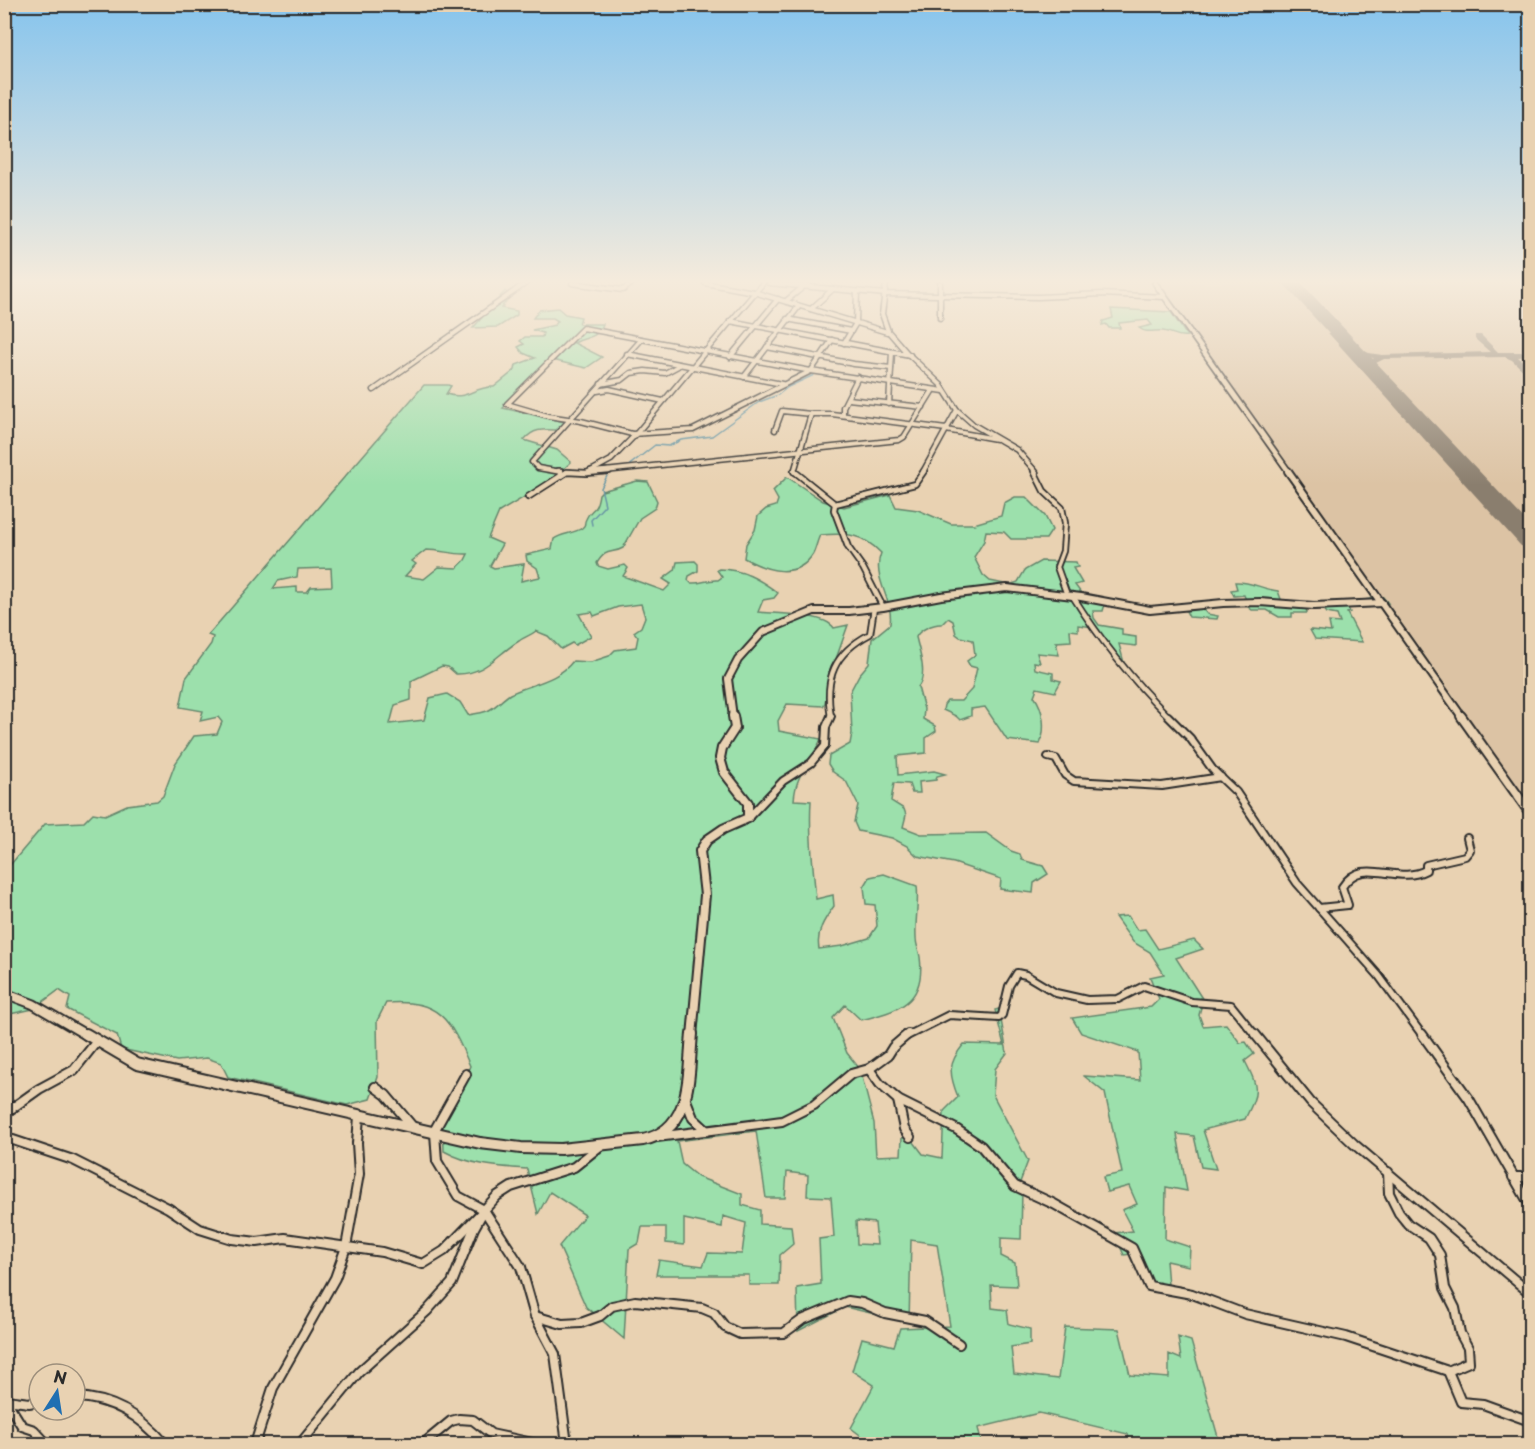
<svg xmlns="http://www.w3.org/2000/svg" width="1535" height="1449" viewBox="0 0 1535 1449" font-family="'Playpen Sans',sans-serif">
<rect width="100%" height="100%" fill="#e9d2b2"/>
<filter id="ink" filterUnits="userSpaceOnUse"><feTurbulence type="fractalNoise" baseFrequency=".0167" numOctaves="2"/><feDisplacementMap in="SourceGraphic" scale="12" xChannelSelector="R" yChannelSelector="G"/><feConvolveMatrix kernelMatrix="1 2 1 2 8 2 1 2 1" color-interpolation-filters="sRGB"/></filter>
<g filter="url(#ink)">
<polygon fill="#dcc3a4" points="1159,283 1530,283 1530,803 1370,578"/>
<g fill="#9ce0ac" stroke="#64866c" stroke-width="1.5" fill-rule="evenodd">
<polygon points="505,291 510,296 501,308 517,311 517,315 498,327 473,328"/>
<path d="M558,308l7,6 16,3 -2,7h24c-6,16 -17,12 -29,19l28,14 -16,11 -34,-8 -49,48 62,14 -9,8c-14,-1 -23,-1 -32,10l33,10 14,12 -21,20 -51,30 -11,26 14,6 -12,22 4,2 30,-4 -3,17 19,-4 -3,-9 -10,-7 -1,-6 26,-6 2,-10c8,-6 19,-5 28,-11 5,-4 1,-3 4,-9 5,-12 10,-5 13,-25l3,-3 35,-10 11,1 9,19 -2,7 -15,10 -17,30c-12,7 -16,-1 -26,15l1,3 10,3 17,-4 3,3 -5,8 41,15 7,-7 -8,-5 12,-9 2,-8 18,-1 3,3v7l-9,5 -1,4 3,3c11,1 16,-4 27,-3l4,-3 -5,-7 2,-1c23,0 40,10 59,24l-4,5 -11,2 -5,12c18,2 66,1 76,16l14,-3 -18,51 -5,27 -2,3 -36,-2 -9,17 1,10 42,8c-10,25 -25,32 -27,61l17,1c-2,33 2,65 5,98l17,-4 1,11c-10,14 -18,26 -15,43l23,-3 27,-8 8,-12 -2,-21 -9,-1 -2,-17 6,-10 14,-3 33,12c2,17 -2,34 -1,52 0,7 3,12 4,19 6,46 -22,54 -59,63l-16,-15 -12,13 14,35 13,16 14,54 2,33 25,-1 1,-17 8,-1 13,17 19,4 2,-47 14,-14c-9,-23 -11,-33 6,-53l40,1 -9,-35 4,-1 8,44 -12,16 -2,26 35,66 -9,24 3,5 -1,49 -20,-1v18l14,7 2,23 -26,-1 1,23 15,2 2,14 21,5v15l-19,3 3,27 44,5 7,-52 54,2 11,46 39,3v-24l12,5 -3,-22 13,4 29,103h-90l-2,-10 -89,-21 -61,15 4,16h-110l-21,-16 23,-43 -22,-14 10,-33 32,8 6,-18 50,-2 -13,-82 -26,-4 -2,82 -64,-15 -47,24 -1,-43 24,-4 -2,-45 15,-2 -3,-40 -24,-1 1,-21 -21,-3 -2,26h-19l-10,-67 -79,10 5,23 16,13 44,17v11l18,5v14l31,2 2,18 -13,11 -1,30h-30v-10h-93l3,-15 44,6 5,-13 34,1 4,-31 -23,-7 -1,11 -38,-8v26l-18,-2v-16h-24l-3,16 -10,6 -5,90 -38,-32 -27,-61 26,-31 -35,-23 -12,22 -11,-45c-29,-2 -58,-4 -83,-18l-1,-27 27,-58c-20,-47 -30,-67 -84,-63l-9,18 1,56 -8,22 -23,6 -119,-28 -7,-14 -14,-5 -30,3 -56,-12 -4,-14 -50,-26 3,-12 -11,-7 -26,19 -28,6v-144l40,-47 39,-2 9,-9 12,2 22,-10 30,-4 6,-5 12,-32 19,-28 23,-2 5,-12 -4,-5 -18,4 3,-10 -23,-4 6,-29 25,-34 2,-7 -5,-2 216,-250h24l3,1 -5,8c22,7 27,-8 48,-7l21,-17 1,-5 19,-7 -12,-5 -5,-6 6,-3 -4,-3 5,-4h17l1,-4 -11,-3 23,-5 3,-4 -5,-3h-20l6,-8zM426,550c15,0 28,5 42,4l-3,6 -8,8 -18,-1 -15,12 -19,-3 11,-12 -4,-3zM331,568l1,18 -21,1 -4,5h-10v-5l-24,2 5,-8 19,-4 1,-8zM641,604l4,13 -4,10 -7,5 4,5 -2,10 -21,3 -6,6 -18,6 -18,-1c-15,20 -43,23 -63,33 -8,5 -15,14 -23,17 -5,2 -13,3 -19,4l-8,-13 -13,-8 -17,4 -6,22 -34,4 5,-19 16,-5v-19l31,-15 6,1 8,7c29,1 41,-20 63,-33 5,-4 11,-5 17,-10l12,5 13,13 11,-6 3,2 16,-9 -12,-22 13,-2 2,4 24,-9zM856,1221l19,2 2,22 -20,-1z"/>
<path d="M1111,309l60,3 16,24c-10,2 -14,-4 -24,-5 -9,-1 -16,3 -24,-3l13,-3 -4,-5 -29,3 1,5h-11l-3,-4 -4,1 1,-4 10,-3z"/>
<path d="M787,477l36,24 21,6 46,-12 6,12 22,3 33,14h23l27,-8 3,-13 11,-6h11l19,19 7,14 -6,9h-35l-7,-7 -18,-1 -2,10 -10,16 9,18 7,6 19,4 9,-3 7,-12 16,-9 35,1 2,5 -5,1 9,15 -7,2 6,8 66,14 99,-7 -2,-5 -10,1 -3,-6 6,-1 -2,-7c15,-1 27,7 43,9l4,11c34,2 68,1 101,-5l5,6 -41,3 3,6 -3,1 15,29 -47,-3 -5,-9 21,2 -2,-10 11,1 -3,-8 -10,-2 -4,-5h-17l1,5h-15v4h-13l-12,-7h-15l-9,-7 -43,3 7,8 11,2 -1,3 -28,-2 -5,-10 -34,4 -45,-7 -2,7h-10l1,7 5,7 23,4v6l14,2v9l-17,-2 5,19 -30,-36 -16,-2v6l-8,-1 1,11 -15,1 3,13 -22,-2 3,10 -6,-1 1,7 18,4v6l8,2 -6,11 -18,-4 -3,8c10,14 12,33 6,48l-33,-4 -22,-33 -14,2v7l-11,4 -4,-4 -13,-6 1,-5 3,-4h14l11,-12 5,-21 -7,-2 -3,-5 8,-6 -2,-15 -13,-3 -4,-3 -3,-13 -5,-3 -6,6c-8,-1 -23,6 -26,13 3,14 12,38 2,50l6,22 -1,10 12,7 1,5 -10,7v15l-29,3 1,19 36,-4 11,3 -8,2 -1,4 -17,2 1,11h-8l-3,-9 -15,-1 -3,18 13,8 2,6 -3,12 18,7 65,-1 25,18 9,3 2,6 21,6 5,8 -14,9 -1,10 -33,-4 1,-10 -47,-16 -37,-7 -10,-10 -15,-8 -34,-7 -4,-9 4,-17 -12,-24 -13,-9 -5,-8 1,-8 21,-12 2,-11 -2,-41 9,-17 10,-12 3,-24 18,-15c4,-25 -19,-46 -9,-71 -19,-20 -35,-20 -61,-18 -3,6 -4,13 -7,19 -16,26 -46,17 -69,4l2,-14 9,-14 3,-14 8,-7 10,-3 2,-6 -5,-9z"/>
<path d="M1128,916l9,14 8,-1 13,20 36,-9 9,9 -27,9 27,42 -4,15 4,11 23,-2 14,19 6,-1 8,12 -9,7c14,28 14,30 0,58l-42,11 13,39 -15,-2 -7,-31 -17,-2 10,57 -21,-4 -1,52 25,8 -1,19 -23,-5 2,24 -16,-3 -12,-29 -16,2 -10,-22 19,-2 -11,-21 15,-6 -8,-18 -22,6 -4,-15 19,-4 -17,-80 -21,-17 56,4 -2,-28 -57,-19 -9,-15 79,-11 8,-8 -9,-22 14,-3 -14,-22 -17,-10 -18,-25z"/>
</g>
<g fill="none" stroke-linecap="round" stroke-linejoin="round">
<g stroke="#6996a4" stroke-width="1.5">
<polyline points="627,467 655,445 669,446 681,440 712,436 759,402 778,395 788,387 814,375"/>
<polyline points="592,525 591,520 605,505 601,488 609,472"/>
</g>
<polygon fill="#8a7e6e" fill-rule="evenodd" points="1475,335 1481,335 1498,352 1530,352 1530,356 1518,357 1530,368 1530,374 1527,374 1512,360 1505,357 1384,359 1376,363 1376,369 1372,371 1368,369 1368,362 1374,358 1364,357 1348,348 1352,346 1369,353 1382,355 1490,352 1475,339"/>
<polygon fill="#8a7e6e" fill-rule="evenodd" points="1283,283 1301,283 1530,525 1530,548 1521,546"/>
<g stroke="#2b2b2b" stroke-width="7">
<g id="street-far3">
<polyline points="572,283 623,290 632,283"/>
<polyline points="705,283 754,292 887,332"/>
<polyline points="769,283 886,294 1038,297 1102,294 1165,297"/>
<polyline points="886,283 882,314 888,331 907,353 941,385 957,410 923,472"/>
<polyline points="940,283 940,318"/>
<polyline points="786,301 808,283"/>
<polyline points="811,309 832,290"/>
<polyline points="787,319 851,331"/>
<polyline points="730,321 910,355"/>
<polygon points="583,328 811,371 693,430 632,434 581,421 548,416 507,404"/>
<polyline points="844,343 856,323 857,292"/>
<polyline points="767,347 854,364 891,368"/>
<polyline points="627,354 782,384"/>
<polyline points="730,357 778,299"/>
<polyline points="811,371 944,391"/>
<polyline points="811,371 832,340"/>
<polyline points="744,377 799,306"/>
<polyline points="601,384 622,380 631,373 645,371 665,373 678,366"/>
<polyline points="374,390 526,283"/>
<polyline points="597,391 609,389 663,401"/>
<polyline points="848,399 923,407"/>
<polyline points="889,404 892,352"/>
<polyline points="957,410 974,425 1017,450 1036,472"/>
<polyline points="843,415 843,407 858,377"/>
<polyline points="775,430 782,411 811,414"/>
<polyline points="946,430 996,439"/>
<polyline points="561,472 538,468 532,462 641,340"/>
<polyline points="567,472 570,472"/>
<polyline points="589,472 611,460 636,434 763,283"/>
<polyline points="595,472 899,440 904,437 933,390"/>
<polyline points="794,472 811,414 832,414 946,429"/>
</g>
</g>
<g stroke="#2b2b2b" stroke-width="8">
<g id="street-far2">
<polyline points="558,471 561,471 561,475"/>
<polyline points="794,471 835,504 834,510 848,547 863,568 883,607"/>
<polyline points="1034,471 1044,491 1062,508 1065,523 1063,551 1057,567 1067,595"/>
<polyline points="587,473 609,471"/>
<polyline points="528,497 567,472 587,473 591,471"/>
<polyline points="835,504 915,484 924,471"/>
<path d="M1072,595c28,45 60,85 97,122"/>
<path d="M831,717c-7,-39 3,-64 39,-83l4,-26"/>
</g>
</g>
<g stroke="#2b2b2b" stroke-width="10">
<g id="street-far1">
<polyline points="1168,716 1190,738 1213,770 1236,792 1297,883 1379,976 1423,1036"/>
<polyline points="1048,757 1056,759 1065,775 1074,781 1162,786 1221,777"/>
<polyline points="748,818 783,781 811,763 825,746 826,727 831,716"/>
<path d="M1319,908l29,-3 -6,-18c21,-33 54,-1 84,-17v-5l39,-9 5,-6 -3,-12"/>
<polyline points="907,1036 949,1015 999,1018 1002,1015 1009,986 1017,973 1026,975 1056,993 1087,1000 1118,999 1144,986 1192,1002 1231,1005 1256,1036"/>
</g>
</g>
<g stroke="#2b2b2b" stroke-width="12">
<g id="street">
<polyline points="1255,1034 1311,1103 1354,1144 1530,1293"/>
<polyline points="1422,1034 1469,1099 1530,1205"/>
<polyline points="869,1069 880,1084 898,1100 956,1129 981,1146 1015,1186 1054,1204 1132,1248 1149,1286 1192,1294 1245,1314 1346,1337 1448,1371 1469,1362 1468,1348 1460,1333 1455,1308 1445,1288 1440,1255 1429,1238 1408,1224 1399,1213 1389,1193 1388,1172"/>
<polyline points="375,1087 386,1095 413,1127"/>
<polyline points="686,1100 693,1118 707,1131"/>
<polyline points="898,1100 904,1129 910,1137"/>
<polyline points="4,1114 39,1089 74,1070 97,1041"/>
<polyline points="433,1133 466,1074"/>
<polyline points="435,1133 437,1161 458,1196 484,1210 521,1267 535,1316 555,1354 567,1444"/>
<polyline points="4,1137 73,1160 168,1208 200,1229 232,1239 257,1242 285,1238 382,1252 423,1264 444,1251 484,1210"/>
<polyline points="657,1137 782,1121 814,1105 851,1074 869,1069 888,1055 893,1047 908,1034"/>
<polyline points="1513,1177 1530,1177"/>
<polyline points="535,1316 562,1324 581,1323 600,1316 612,1306 635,1301 702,1308 714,1313 725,1327 740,1334 784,1333 802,1320 848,1301 862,1303 885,1313 925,1321 959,1344"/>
<polyline points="1448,1371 1461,1402 1483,1404 1530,1421"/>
<polyline points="4,1397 22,1426 34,1430 47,1444"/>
<path d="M75,1397c38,1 66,19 90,47"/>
<polyline points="7,1400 29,1403 39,1401"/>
<polyline points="255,1444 273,1388 335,1278 346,1247 359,1174 357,1143 359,1116"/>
<polyline points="300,1444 359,1372 427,1311 452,1283 474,1228 484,1210 497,1196 511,1187 574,1167 599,1147"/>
<polyline points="423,1444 451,1421 459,1419 473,1420 491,1434 537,1444"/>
</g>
</g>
<g stroke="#2b2b2b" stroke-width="8">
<polyline id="secondary-far3" points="1155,283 1289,472"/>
</g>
<g stroke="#2b2b2b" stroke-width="10">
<g id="secondary-far2">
<polyline points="1288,471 1462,717"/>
<polyline points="733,717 728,679 738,660 763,632 814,611 849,611 883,607 941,596 1007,588 1081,597 1150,610 1223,603 1260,602 1314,606 1382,603"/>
</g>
</g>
<g stroke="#2b2b2b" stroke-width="12">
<g id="secondary-far1">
<polyline points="1461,716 1530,813"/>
<polyline points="4,993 33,1004 88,1036"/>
<polyline points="692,1036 705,895 700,851 707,840 723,829 748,818 748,803 724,772 720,758 722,748 735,728 733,716"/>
</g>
</g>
<g stroke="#2b2b2b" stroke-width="14">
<path id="secondary" d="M86,1034l51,30 343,79 41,5 40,1 82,-9c50,-10 45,-66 49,-106"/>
</g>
<use href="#street-far3" stroke="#e9d2b2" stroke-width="4"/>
<use href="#street-far2" stroke="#e9d2b2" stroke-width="4.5"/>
<use href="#street-far1" stroke="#e9d2b2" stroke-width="6"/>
<use href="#street" stroke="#e9d2b2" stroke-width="8"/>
<use href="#secondary-far3" stroke="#e9d2b2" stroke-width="4.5"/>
<use href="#secondary-far2" stroke="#e9d2b2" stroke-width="6"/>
<use href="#secondary-far1" stroke="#e9d2b2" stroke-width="8"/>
<use href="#secondary" stroke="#e9d2b2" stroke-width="10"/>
</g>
</g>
<linearGradient id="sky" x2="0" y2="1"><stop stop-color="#86c4ed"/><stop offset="0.58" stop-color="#f5ebdc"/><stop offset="1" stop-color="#f5ebdc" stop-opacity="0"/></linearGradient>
<rect width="1535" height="485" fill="url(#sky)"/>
<rect width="1535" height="1449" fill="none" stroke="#e9d2b2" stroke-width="24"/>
<rect x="12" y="12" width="1511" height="1425" fill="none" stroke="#2b2b2b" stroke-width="2" filter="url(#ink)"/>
<g transform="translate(57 1392) rotate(12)"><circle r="28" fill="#e9d2b2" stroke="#9d8f7c" stroke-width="1.5"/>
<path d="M0-4.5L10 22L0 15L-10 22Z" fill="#1f6fb2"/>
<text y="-9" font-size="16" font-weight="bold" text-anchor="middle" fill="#2b2b2b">N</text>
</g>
</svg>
